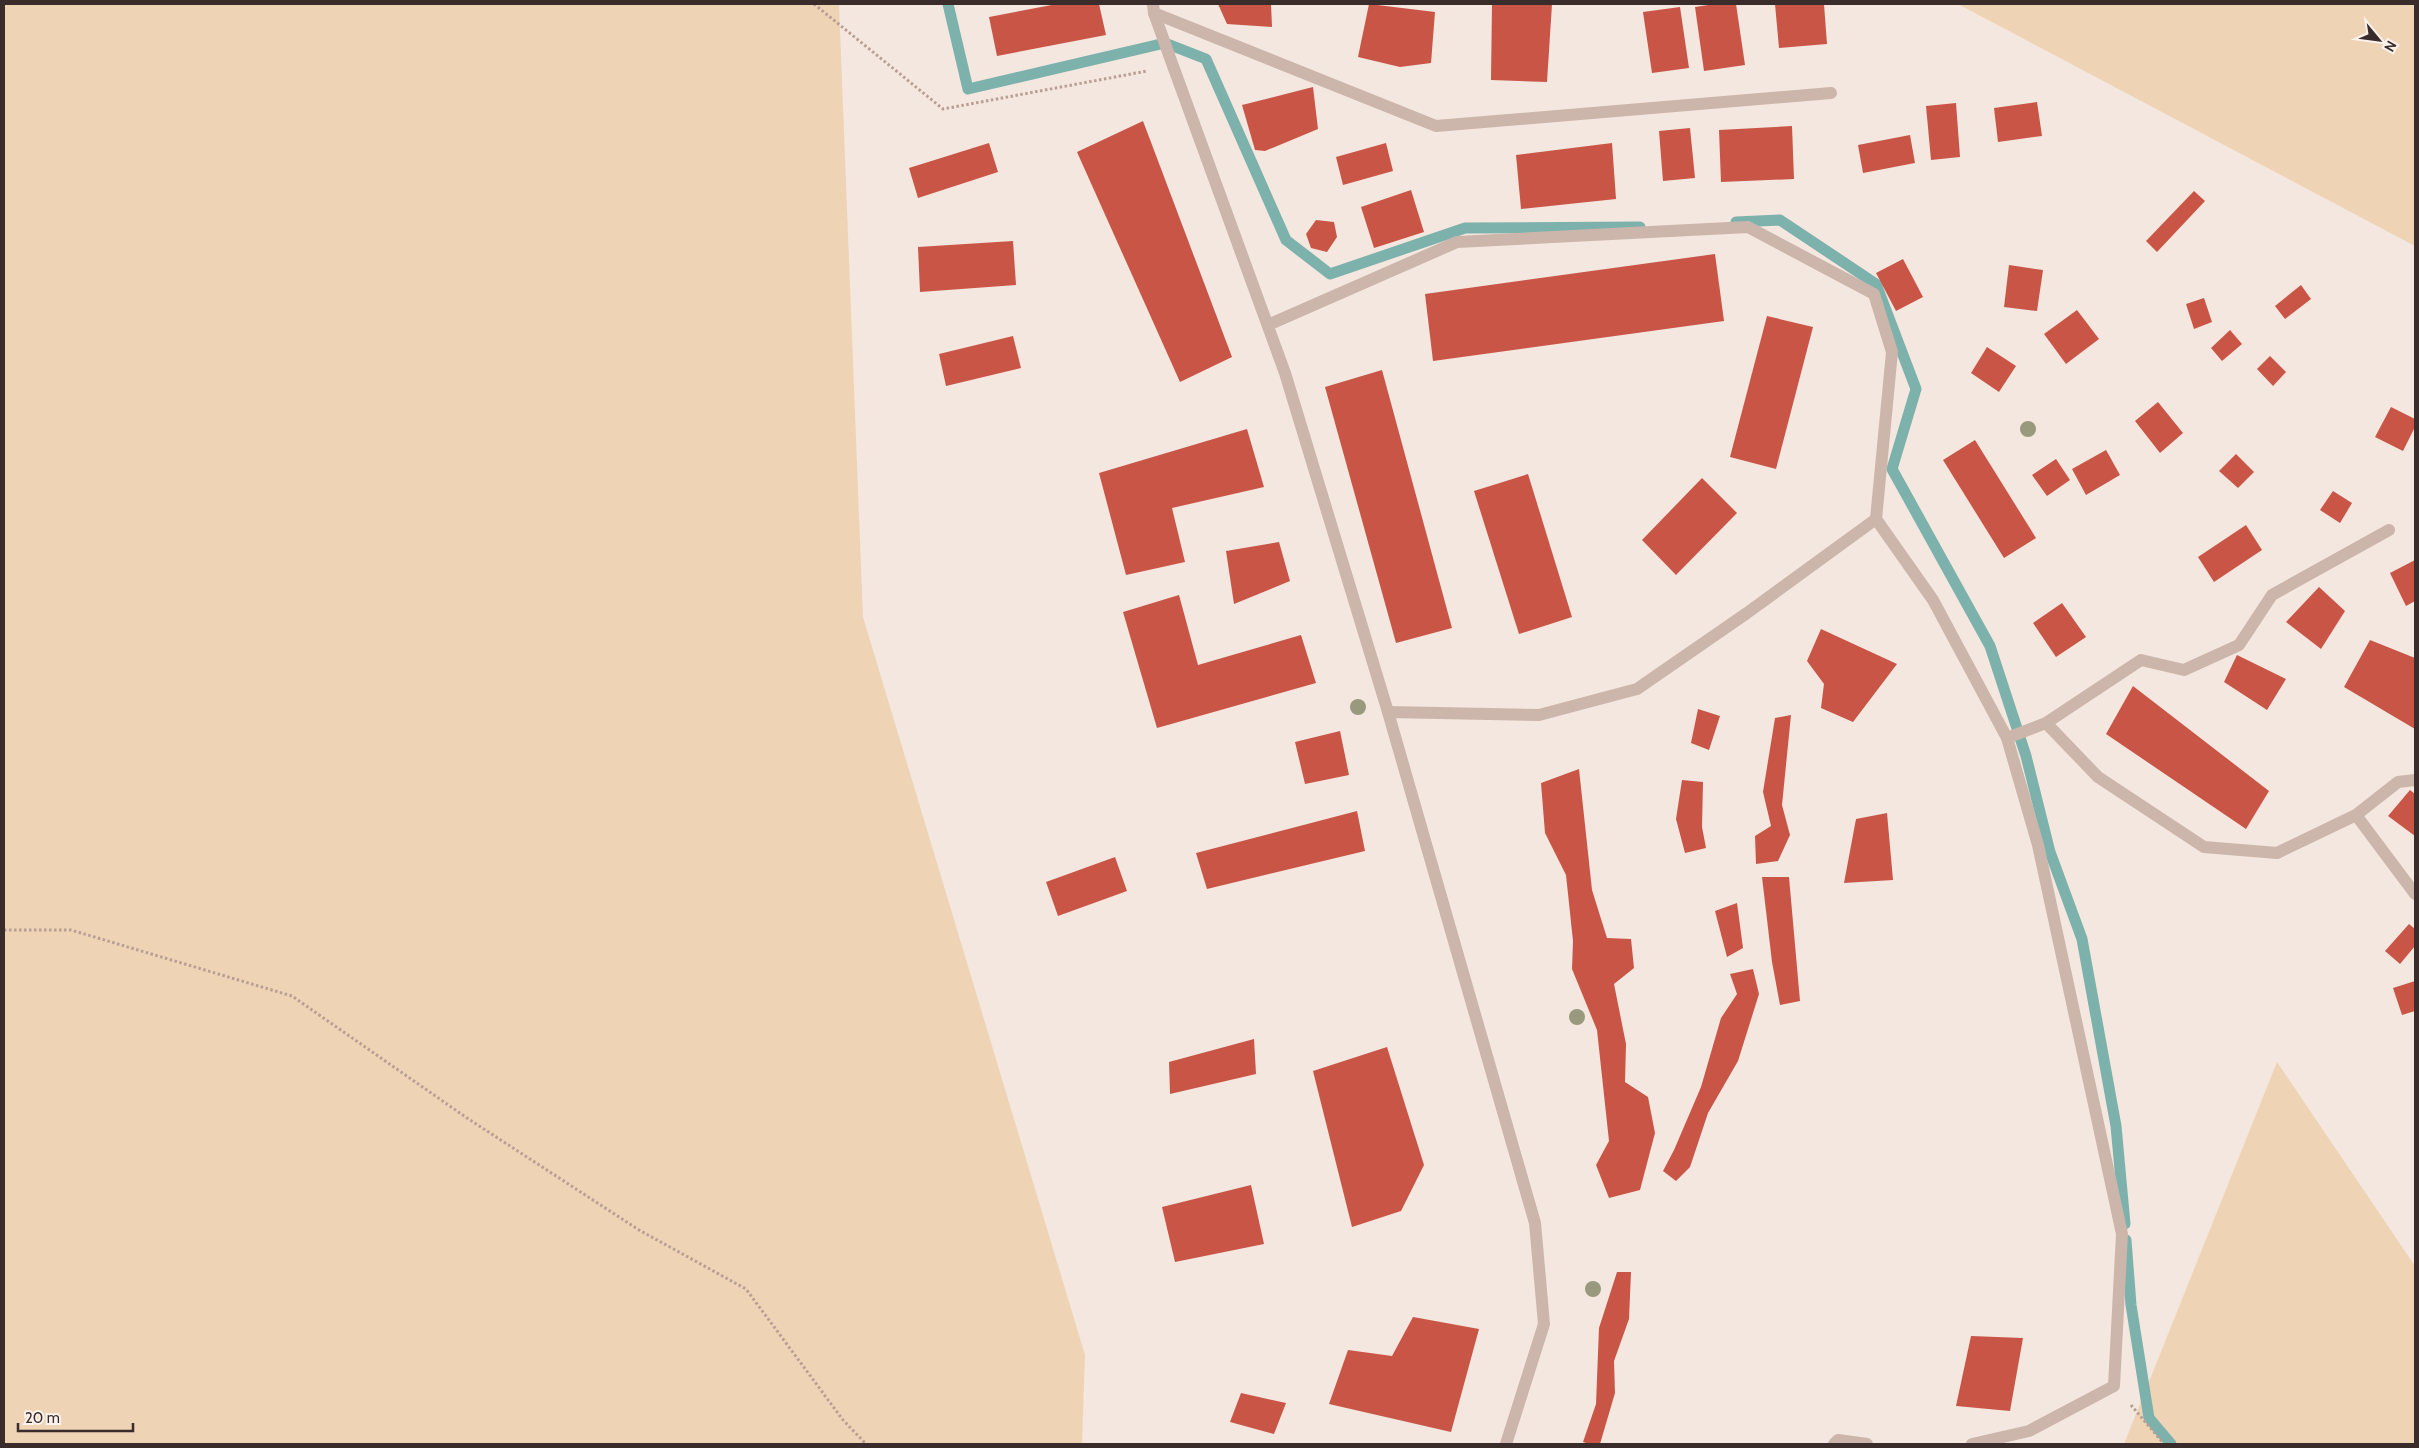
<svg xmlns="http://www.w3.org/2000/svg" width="2419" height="1448" viewBox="0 0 2419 1448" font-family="Cabin,sans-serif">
<rect width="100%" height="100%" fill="#f4e7df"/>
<g fill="#efd3b5">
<polygon points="4,4 839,4 863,617 1085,1355 1082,1444 4,1444"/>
<polygon points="1958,4 2415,4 2415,246"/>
<polygon points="2277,1062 2415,1266 2415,1444 2124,1444"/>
</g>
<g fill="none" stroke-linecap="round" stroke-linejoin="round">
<g stroke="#7db2ac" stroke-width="11">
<polyline points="948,4 968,89 1165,43 1206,59 1286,240 1330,274 1465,228 1640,227"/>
<polyline points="1736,222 1780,220 1876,284 1916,389 1892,469 1990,646 2026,756 2050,852 2082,939 2116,1126 2125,1224"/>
<polyline points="2126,1240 2131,1305 2149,1418 2171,1444"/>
</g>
</g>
<g fill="#c95547">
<polygon points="1057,4 1099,4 1106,35 997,56 989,17"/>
<polygon points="1218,4 1271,4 1272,27 1227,24"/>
<polygon points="1369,4 1435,12 1431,63 1400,67 1358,57"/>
<polygon points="1492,4 1552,4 1547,82 1491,80"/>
<polygon points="1715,4 1736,4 1745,65 1704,71 1695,7"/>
<polygon points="1775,4 1824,4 1827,44 1779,48"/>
<polygon points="1680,7 1689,68 1652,73 1643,12"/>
<polygon points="1313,87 1318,129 1265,151 1255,150 1242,105"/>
<polygon points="2037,102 2042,136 1998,142 1994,108"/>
<polygon points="1956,103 1960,157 1931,160 1926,106"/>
<polygon points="1143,121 1232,357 1180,382 1077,152"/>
<polygon points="1792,126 1794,179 1721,182 1719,130"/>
<polygon points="1690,128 1695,178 1663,181 1659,131"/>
<polygon points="1910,135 1915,163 1863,173 1858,145"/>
<polygon points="989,143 998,172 918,198 909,168"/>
<polygon points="1386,143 1393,171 1343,185 1336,157"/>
<polygon points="1612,143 1616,199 1521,209 1516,155"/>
<polygon points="1411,190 1424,232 1374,248 1361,207"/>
<polygon points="2194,191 2205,201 2157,252 2146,241"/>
<polygon points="1316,220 1334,222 1337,237 1327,252 1311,248 1306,234"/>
<polygon points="1013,241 1016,285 920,292 918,247"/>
<polygon points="1715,254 1724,321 1433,361 1425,294"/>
<polygon points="1903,259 1923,297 1896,311 1876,273"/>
<polygon points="2009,265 2043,270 2037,311 2004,307"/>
<polygon points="2301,285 2311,299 2285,319 2275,306"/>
<polygon points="2204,298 2212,322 2194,329 2186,304"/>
<polygon points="2077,310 2099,339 2066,364 2044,334"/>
<polygon points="1767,316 1813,327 1776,469 1730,457"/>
<polygon points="2230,330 2242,344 2222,361 2211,348"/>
<polygon points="1013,336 1021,368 946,386 939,354"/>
<polygon points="1987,347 2016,366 1999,392 1971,373"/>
<polygon points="2270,356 2286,372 2273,386 2257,369"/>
<polygon points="1382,370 1452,628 1396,643 1325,387"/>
<polygon points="2158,402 2183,433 2160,453 2135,421"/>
<polygon points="2391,407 2415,419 2415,427 2403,451 2375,437"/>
<polygon points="1247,429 1264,487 1172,508 1185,562 1126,575 1099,473"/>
<polygon points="1975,440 2036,538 2004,558 1943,460"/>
<polygon points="2106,450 2120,475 2086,495 2072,469"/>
<polygon points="2236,454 2254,472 2238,488 2219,471"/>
<polygon points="2056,459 2070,480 2047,496 2032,475"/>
<polygon points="1528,474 1572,617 1519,634 1474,491"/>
<polygon points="1702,478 1737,513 1676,575 1642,540"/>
<polygon points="2333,491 2352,503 2340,523 2320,510"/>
<polygon points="2246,525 2262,550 2214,582 2198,557"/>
<polygon points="1279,542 1290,581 1234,604 1226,551"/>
<polygon points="2415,560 2415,601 2406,606 2390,573"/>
<polygon points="2319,587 2345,611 2321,649 2286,622"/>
<polygon points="1179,595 1198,665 1301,635 1316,683 1157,728 1123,612"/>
<polygon points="2062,603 2086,637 2056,657 2033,623"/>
<polygon points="1821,629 1897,664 1853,722 1821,708 1824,684 1807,661"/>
<polygon points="2370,640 2415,658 2415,729 2344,687"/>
<polygon points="2237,655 2286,679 2267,710 2224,682"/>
<polygon points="2133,686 2269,791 2246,829 2106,734"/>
<polygon points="1698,709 1720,716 1709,750 1691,743"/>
<polygon points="1791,715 1782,805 1790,835 1778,861 1756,864 1755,836 1771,826 1763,792 1775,718"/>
<polygon points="1340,731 1349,775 1305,784 1295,742"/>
<polygon points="1579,769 1592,890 1607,938 1631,939 1634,968 1614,984 1626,1044 1625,1082 1648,1097 1655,1133 1640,1190 1609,1198 1596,1165 1609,1141 1597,1030 1572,969 1573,941 1566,875 1545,833 1541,783"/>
<polygon points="1682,780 1703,782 1702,827 1706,848 1685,853 1676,819"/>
<polygon points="2410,790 2415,794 2415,836 2388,816"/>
<polygon points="1357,811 1365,851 1207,889 1196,853"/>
<polygon points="1887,813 1893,880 1844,883 1856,819"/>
<polygon points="1115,857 1127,891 1058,916 1046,882"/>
<polygon points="1762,877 1789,877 1800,1001 1780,1005 1772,962"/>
<polygon points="1737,903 1743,948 1727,957 1715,911"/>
<polygon points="2409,924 2415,929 2415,946 2400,964 2385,951"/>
<polygon points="1753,969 1759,994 1738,1061 1708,1113 1690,1167 1676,1181 1663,1171 1674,1150 1701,1087 1721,1018 1737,994 1730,974"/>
<polygon points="2415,981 2415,1011 2402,1015 2393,988"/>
<polygon points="1254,1039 1256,1074 1170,1094 1169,1062"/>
<polygon points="1387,1047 1424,1165 1401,1211 1352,1227 1313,1071"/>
<polygon points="1251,1185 1264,1244 1175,1262 1162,1207"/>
<polygon points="1617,1272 1631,1272 1629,1319 1614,1361 1615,1393 1600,1444 1589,1444 1583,1442 1596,1404 1599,1328"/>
<polygon points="1413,1317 1479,1329 1451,1432 1329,1404 1348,1350 1392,1356"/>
<polygon points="1971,1336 2023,1338 2010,1411 1956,1406"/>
<polygon points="1241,1393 1286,1403 1274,1434 1230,1422"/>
</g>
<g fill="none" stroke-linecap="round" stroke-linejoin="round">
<g stroke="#b89f94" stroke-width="3" stroke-dasharray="2.5 2.5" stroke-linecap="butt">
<polyline points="814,4 943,109 1147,71"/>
<polyline points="4,930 71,930 292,996 467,1118 639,1230 746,1289 843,1420 866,1444"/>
<polyline points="2131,1405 2164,1444"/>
</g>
<g stroke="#ccb5aa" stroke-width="12">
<polyline points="1153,4 1154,13 1173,66 1285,373 1388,712 1535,1223 1544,1324 1506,1444"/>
<polyline points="1154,13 1436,126 1831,93"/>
<polyline points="1268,325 1457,242 1748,227 1874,294 1892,352 1876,519"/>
<polyline points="1388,712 1539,715 1637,689 1747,613 1876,519 1933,600 2007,738 2038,845 2122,1234 2114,1386 2029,1431 1972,1444"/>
<polyline points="2046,723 2098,777 2204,847 2277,853 2356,815 2398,782 2415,780"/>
<polyline points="2007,738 2046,723 2141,660 2184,670 2239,645 2272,595 2389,530"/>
<polyline points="2356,815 2415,894"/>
<polyline points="1834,1444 1838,1440 1867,1444"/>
</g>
</g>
<g fill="#99997d">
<circle cx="2028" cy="429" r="8"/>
<circle cx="1358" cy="707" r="8"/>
<circle cx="1577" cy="1017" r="8"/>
<circle cx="1593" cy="1289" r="8"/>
</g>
<rect width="2419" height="1448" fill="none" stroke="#3a2c2a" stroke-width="10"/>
<g transform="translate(2379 40) rotate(119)" stroke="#fbf2ec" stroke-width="4" paint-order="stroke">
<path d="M0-4L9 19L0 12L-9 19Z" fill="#3a2c2a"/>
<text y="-8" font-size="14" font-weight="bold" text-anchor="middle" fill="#3a2c2a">N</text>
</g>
<path d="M18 1423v8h115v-8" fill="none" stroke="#3a2c2a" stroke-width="2.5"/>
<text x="25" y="1423" font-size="15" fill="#3a2c2a" stroke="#fbf2ec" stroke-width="4" paint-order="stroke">20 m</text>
</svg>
